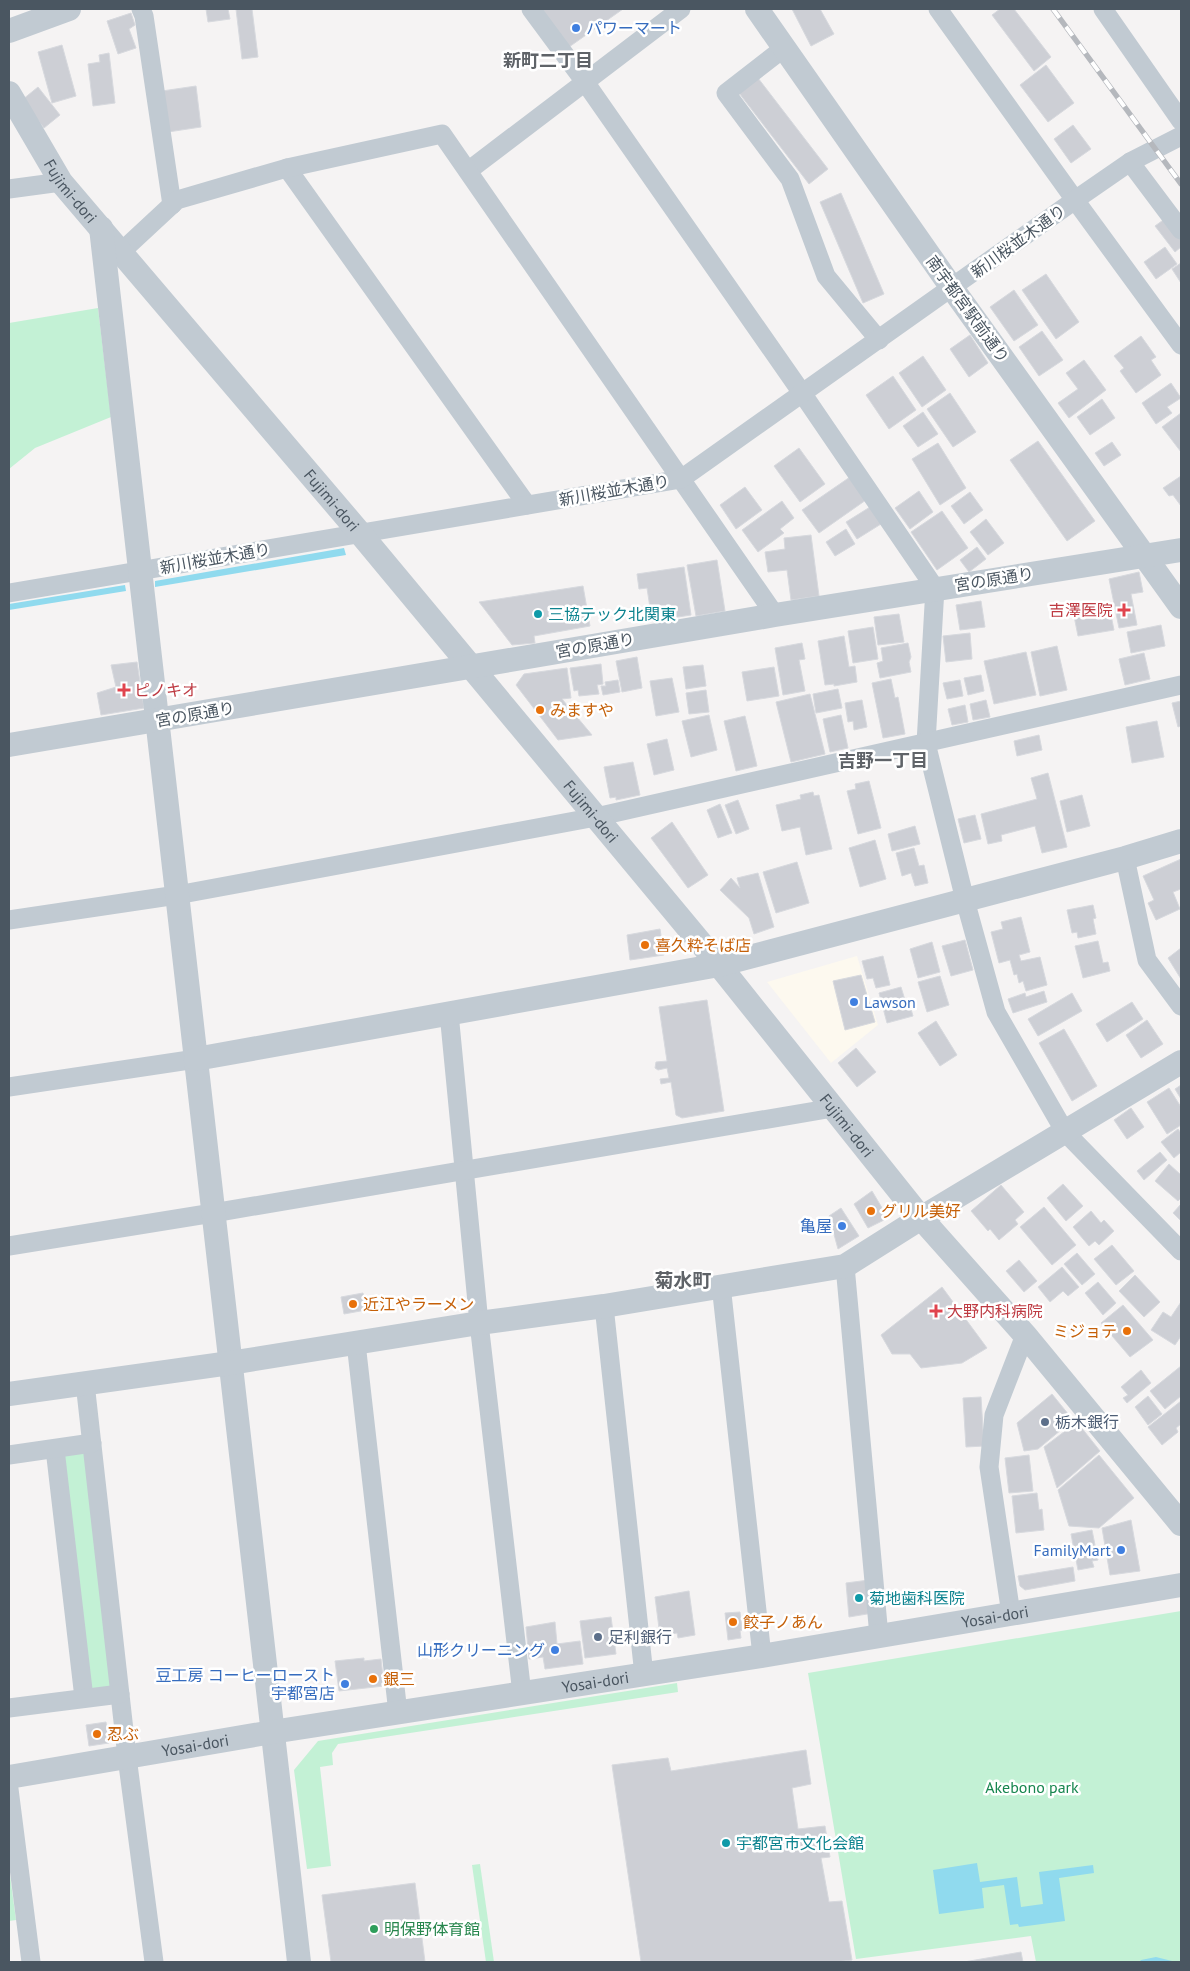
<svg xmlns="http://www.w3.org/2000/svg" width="1190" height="1971" viewBox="0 0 1190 1971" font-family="'PT Sans','Noto Sans JP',sans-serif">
<rect width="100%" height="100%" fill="#f5f3f3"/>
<polygon fill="#fdf9ef" points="857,956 878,1025 831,1063 767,982"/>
<g fill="#c3f1d5">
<polygon points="98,308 111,417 35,448 9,469 9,323"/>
<polygon points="86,1449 113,1689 89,1692 61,1454"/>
<polygon points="1181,1611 1181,1962 1036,1962 1031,1936 856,1959 808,1673"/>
<polygon points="677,1683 678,1692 338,1744 332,1753 333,1765 320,1767 331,1866 307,1869 294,1770 318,1741"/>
<polygon points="480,1864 494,1962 486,1962 472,1865"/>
<polygon points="9,1868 16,1920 9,1921"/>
</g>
<g fill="#90daee">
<polygon points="344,548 346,555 155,587 155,581"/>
<polygon points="125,585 126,591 9,610 9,604"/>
<polygon points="977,1863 980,1882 1017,1877 1021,1907 1043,1904 1039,1872 1093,1865 1094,1873 1059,1878 1065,1921 1019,1927 1018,1924 1010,1925 1004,1885 982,1888 984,1908 939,1914 933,1870"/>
<polygon points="1156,1957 1176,1962 1139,1962 1141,1960"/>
</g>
<g fill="#cdcfd5" stroke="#d7d9de">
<polygon points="206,9 228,9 230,19 208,22"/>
<polygon points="236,9 252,9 258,57 242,59"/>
<polygon points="542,9 623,9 569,47"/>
<polygon points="792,9 820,9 834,34 811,46"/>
<polygon points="1000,9 1014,9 1051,57 1034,71 992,15"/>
<polygon points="131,13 135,25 129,29 136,48 118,54 107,21"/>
<polygon points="62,45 76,96 52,103 38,52"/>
<polygon points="109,53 115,103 93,106 88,64 100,62 99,55"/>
<polygon points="1046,65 1074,103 1048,122 1020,85"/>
<polygon points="758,78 828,169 809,184 739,93"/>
<polygon points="196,86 201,127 168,132 162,91"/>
<polygon points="38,87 60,115 44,128 22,100"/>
<polygon points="1073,125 1091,149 1071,163 1054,139"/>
<polygon points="841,193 884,294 863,303 820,202"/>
<polygon points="1166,218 1181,239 1181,247 1175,252 1155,226"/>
<polygon points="1165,247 1177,264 1156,279 1144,262"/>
<polygon points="1181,263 1181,283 1172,269"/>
<polygon points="1046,274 1079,322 1056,339 1022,290"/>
<polygon points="1014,290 1038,325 1014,341 990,307"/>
<polygon points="1042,331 1063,360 1039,376 1019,347"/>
<polygon points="970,335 988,363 969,377 950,349"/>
<polygon points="1141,336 1156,357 1151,360 1161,375 1136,393 1120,371 1124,368 1114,356"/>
<polygon points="923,356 946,390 922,407 899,373"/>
<polygon points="1084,360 1106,390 1069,418 1058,403 1078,389 1066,373"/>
<polygon points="893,376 916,410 889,429 866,395"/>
<polygon points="1171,383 1181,398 1167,407 1172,413 1156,424 1142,403"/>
<polygon points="950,393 976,432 953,447 927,409"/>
<polygon points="1102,399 1115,418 1090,435 1077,417"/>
<polygon points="923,412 938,434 918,447 903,426"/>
<polygon points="1181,413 1181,452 1162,427"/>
<polygon points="1038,441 1095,521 1067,541 1010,460"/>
<polygon points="1112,442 1121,455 1104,466 1095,453"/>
<polygon points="938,443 966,488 940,505 912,459"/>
<polygon points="799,448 825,484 800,502 774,466"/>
<polygon points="1181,476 1181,506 1173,495 1169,496 1163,488"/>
<polygon points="850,477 866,500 819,533 802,510"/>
<polygon points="745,487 762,510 736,529 720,505"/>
<polygon points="919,491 933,512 910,529 895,508"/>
<polygon points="970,492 983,510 964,524 951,506"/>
<polygon points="782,501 794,518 780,529 784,533 758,552 742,530"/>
<polygon points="870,507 881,524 857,539 846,522"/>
<polygon points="942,511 968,548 937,570 911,532"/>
<polygon points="986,519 1004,543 988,555 970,532"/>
<polygon points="846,529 855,544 835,556 826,542"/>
<polygon points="811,535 819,596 791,600 787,570 768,572 765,552 785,549 784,538"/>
<polygon points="977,547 986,559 969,572 960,560"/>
<polygon points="717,560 725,611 696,616 687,565"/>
<polygon points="684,567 691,615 652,621 647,588 639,589 637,574"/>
<polygon points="1139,572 1143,592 1131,594 1137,625 1119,628 1109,579"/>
<polygon points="583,586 590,626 534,636 535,643 512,645 479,602"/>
<polygon points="981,601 985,627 960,630 956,605"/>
<polygon points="1109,605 1114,630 1078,636 1073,611"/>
<polygon points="899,614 904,642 878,645 874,617"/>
<polygon points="1161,625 1165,646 1131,653 1127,632"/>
<polygon points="873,627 878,659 853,663 848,631"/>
<polygon points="970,633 972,659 946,662 943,636"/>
<polygon points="844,636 849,667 855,666 857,682 834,686 834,684 825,685 818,641"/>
<polygon points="802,643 805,659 799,660 805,691 783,695 775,648"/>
<polygon points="908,643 911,657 909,662 911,672 880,678 877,663 883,661 881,648"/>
<polygon points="1057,646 1067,690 1040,696 1031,652"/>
<polygon points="1026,652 1036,695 994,704 984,661"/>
<polygon points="1144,653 1150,679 1125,685 1119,659"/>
<polygon points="637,657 642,688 622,692 616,661"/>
<polygon points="137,662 144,708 101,715 97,693 116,687 111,665"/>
<polygon points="601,664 603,684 597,685 599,694 579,696 578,690 574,691 570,668"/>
<polygon points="703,665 706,686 686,689 683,667"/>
<polygon points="774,667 779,696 747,701 742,672"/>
<polygon points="567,668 571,698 562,699 592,735 558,740 516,685 524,674"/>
<polygon points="981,675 984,691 968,695 964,678"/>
<polygon points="672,678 679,712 656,716 650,681"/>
<polygon points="891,679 895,698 898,697 905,734 883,738 872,683"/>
<polygon points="618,680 620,692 603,695 601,686 606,686 605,682"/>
<polygon points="960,680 963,696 947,699 943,683"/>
<polygon points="838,689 842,708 816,713 813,694"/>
<polygon points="706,690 709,712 689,714 686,693"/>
<polygon points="810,694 825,754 791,762 776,702"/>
<polygon points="862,700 867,727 854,730 853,721 848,722 845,703"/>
<polygon points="986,700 990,717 973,720 970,704"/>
<polygon points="1181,701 1181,726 1178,727 1172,703"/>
<polygon points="965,705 968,722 952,725 948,709"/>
<polygon points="709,715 717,750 691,757 682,721"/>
<polygon points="841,715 848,748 830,752 823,719"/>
<polygon points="745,716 757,766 736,771 724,721"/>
<polygon points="1157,721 1164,757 1132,763 1126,727"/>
<polygon points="1039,735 1042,750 1017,756 1014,741"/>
<polygon points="667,739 674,770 654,775 647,744"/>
<polygon points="633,762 640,795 616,800 616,797 610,798 604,767"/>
<polygon points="1048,773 1067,847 1042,853 1035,826 1001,835 1002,841 988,844 981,814 1037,799 1031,778"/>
<polygon points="869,781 881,828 858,834 847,791 856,789 855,784"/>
<polygon points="813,792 814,796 819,795 832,849 806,855 800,827 782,831 776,805 801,799 800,795"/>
<polygon points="1082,795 1090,826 1067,832 1060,801"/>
<polygon points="738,800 749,829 736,834 725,805"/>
<polygon points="720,804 732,833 718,838 707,810"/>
<polygon points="975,815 981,839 964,843 958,819"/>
<polygon points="672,822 708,875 688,888 651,838"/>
<polygon points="915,826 920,844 892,851 888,834"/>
<polygon points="875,840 886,879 860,887 849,848"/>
<polygon points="914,848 919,866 924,865 928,883 915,886 911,873 902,876 896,853"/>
<polygon points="1181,859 1181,889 1173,892 1180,909 1156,920 1148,903 1154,900 1143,876"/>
<polygon points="797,862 809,903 776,913 763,872"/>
<polygon points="758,873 774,927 754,934 749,918 720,890 731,878 740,888 737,878"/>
<polygon points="1093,905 1096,918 1093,919 1096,934 1078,938 1077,932 1072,933 1067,910"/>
<polygon points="1021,917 1030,952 1019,955 1021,961 1040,957 1047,985 1026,991 1023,981 1019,983 1017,974 1014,975 1010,960 999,963 991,932 1003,929 1001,922"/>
<polygon points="660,929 664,955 630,960 627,935"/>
<polygon points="965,940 973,970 951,976 942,946"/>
<polygon points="1098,941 1103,963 1108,962 1110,971 1083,978 1075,946"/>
<polygon points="932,942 940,972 918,978 910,949"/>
<polygon points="1181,948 1181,979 1168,958"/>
<polygon points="883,956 890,985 876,988 873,978 867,979 862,961"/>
<polygon points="861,975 875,1022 845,1030 833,981"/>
<polygon points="940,976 949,1005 927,1012 918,982"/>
<polygon points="901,987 905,1000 908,999 913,1016 887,1023 879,993"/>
<polygon points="1044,991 1047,1002 1013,1013 1008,999 1025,993 1026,997"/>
<polygon points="1072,993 1082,1011 1038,1036 1028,1019"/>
<polygon points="707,1000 724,1111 682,1118 676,1115 671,1082 661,1084 660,1079 669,1078 667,1068 658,1070 655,1068 656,1062 667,1061 659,1007"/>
<polygon points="1132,1002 1143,1019 1107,1042 1096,1024"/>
<polygon points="1147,1020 1163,1044 1141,1058 1126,1035"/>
<polygon points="936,1021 957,1055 940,1066 918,1033"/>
<polygon points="1064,1029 1097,1086 1072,1101 1039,1043"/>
<polygon points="856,1048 876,1072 857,1087 838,1063"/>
<polygon points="1181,1085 1181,1099 1175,1089"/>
<polygon points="1169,1088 1181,1107 1181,1125 1167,1134 1147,1102"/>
<polygon points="1131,1108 1144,1127 1127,1139 1114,1120"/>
<polygon points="1178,1129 1181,1133 1181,1152 1174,1158 1161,1142"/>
<polygon points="1160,1152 1167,1160 1144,1180 1137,1171"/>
<polygon points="1169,1164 1181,1175 1181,1198 1178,1201 1155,1181"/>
<polygon points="1063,1184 1083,1206 1066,1221 1047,1198"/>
<polygon points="1001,1185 1024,1212 1015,1220 1018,1224 999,1240 990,1229 988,1231 971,1211"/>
<polygon points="872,1191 888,1218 868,1228 854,1204"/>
<polygon points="1181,1204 1181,1221 1173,1213"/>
<polygon points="1044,1207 1076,1245 1052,1265 1020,1227"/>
<polygon points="841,1208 859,1236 838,1249 829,1216"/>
<polygon points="1091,1211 1101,1223 1104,1220 1114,1231 1099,1245 1095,1241 1089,1246 1073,1227"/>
<polygon points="1112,1245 1134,1271 1116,1285 1094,1259"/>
<polygon points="1077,1253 1095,1274 1082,1285 1064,1264"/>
<polygon points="1019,1260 1037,1281 1024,1292 1006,1271"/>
<polygon points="1062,1267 1079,1287 1068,1296 1063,1291 1050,1302 1038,1287"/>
<polygon points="1135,1275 1160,1302 1144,1317 1119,1291"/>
<polygon points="1098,1282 1116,1303 1103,1315 1085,1293"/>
<polygon points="942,1287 987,1348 962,1363 921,1368 910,1354 892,1354 881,1335"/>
<polygon points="363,1293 366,1310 344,1314 341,1297"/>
<polygon points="1181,1302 1181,1336 1175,1345 1151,1330 1163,1312 1171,1317"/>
<polygon points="1123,1305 1153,1340 1130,1357 1101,1323"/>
<polygon points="1181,1366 1181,1396 1165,1409 1150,1391"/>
<polygon points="1141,1370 1151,1383 1127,1403 1123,1398 1128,1395 1121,1387"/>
<polygon points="1052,1394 1073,1420 1038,1449 1024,1451 1017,1423"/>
<polygon points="1148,1396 1162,1414 1148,1425 1135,1407"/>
<polygon points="981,1397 984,1446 966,1447 963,1398"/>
<polygon points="1181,1401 1181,1424 1176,1428 1178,1432 1162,1445 1148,1427"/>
<polygon points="1077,1422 1100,1451 1057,1488 1044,1447"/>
<polygon points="1029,1455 1033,1491 1009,1493 1005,1458"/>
<polygon points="1099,1455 1134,1498 1099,1528 1069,1526 1058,1490"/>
<polygon points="1037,1493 1039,1510 1042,1509 1044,1530 1016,1533 1012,1496"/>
<polygon points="1131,1520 1140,1571 1110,1575 1102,1528"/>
<polygon points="1092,1530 1098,1560 1092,1561 1094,1567 1078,1570 1071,1534"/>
<polygon points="1073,1567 1075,1581 1025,1590 1020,1586 1018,1576"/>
<polygon points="869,1580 873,1613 849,1617 846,1583"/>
<polygon points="689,1591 695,1635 678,1638 677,1633 660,1636 655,1597"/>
<polygon points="740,1612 742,1630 740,1631 741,1638 728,1640 725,1613"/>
<polygon points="611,1617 616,1654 585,1658 580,1621"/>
<polygon points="555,1622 557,1644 580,1641 583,1664 545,1669 543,1657 529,1659 526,1627"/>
<polygon points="364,1658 364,1661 381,1659 384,1686 339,1691 335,1661"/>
<polygon points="106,1722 109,1743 89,1746 86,1725"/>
<polygon points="806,1750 811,1784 792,1788 798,1829 825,1826 830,1857 821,1858 829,1902 842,1901 852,1960 836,1962 641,1962 612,1765 668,1758 671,1771"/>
<polygon points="415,1883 425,1962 331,1962 322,1895"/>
<polygon points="1021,1952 1023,1962 964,1962"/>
</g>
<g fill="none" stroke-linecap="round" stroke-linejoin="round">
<g stroke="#c1cad2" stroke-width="19">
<polyline points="141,9 144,16 172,205"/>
<polyline points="531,9 585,82 802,393 935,588 926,743 965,900 996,1012 1065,1132 1181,1251"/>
<polyline points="938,9 1075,200 1181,345"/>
<polyline points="1103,9 1181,121"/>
<polyline points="784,48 726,93 790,179 826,276 879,340"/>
<polyline points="1130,162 1181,230"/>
<polyline points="287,168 527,505"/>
<polyline points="468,171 681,9"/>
<polyline points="9,189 61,182"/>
<polyline points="121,252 177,200 287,168 442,134 775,615"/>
<polyline points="9,593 681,479 1075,200 1130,162 1181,136"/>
<polyline points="1125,858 1147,960 1181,1006"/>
<polyline points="9,920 177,895 596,817 1181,685"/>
<polyline points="449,1013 479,1323 522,1694"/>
<polyline points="9,1087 196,1059"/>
<polyline points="9,1246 213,1213 833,1108"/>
<polyline points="845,1266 879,1636"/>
<polyline points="721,1285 762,1656"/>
<polyline points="604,1306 644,1675"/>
<polyline points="356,1343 398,1713"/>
<polyline points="85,1383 127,1757 154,1962"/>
<polyline points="55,1449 84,1698"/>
<polyline points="9,1455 92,1443"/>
<polyline points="1011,1614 989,1467 994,1415 1025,1335"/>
<polyline points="9,1708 120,1694"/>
<polyline points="9,1789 31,1962"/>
</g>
<g stroke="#c1cad2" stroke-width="24">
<polyline points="757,9 952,288 1181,607"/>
<polyline points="9,31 69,9"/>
<path id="s1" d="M9,93l52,89 298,350 360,433 202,253 104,117 156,189"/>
<polyline points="101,228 299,1962"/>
<polyline points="9,745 775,615 1181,550"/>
<polyline points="196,1059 719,965 1125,858 1181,841"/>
<polyline points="9,1394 230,1363 479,1323 604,1306 845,1266 921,1218 1181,1062"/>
<path id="s2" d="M9,1777l263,-45 490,-76 419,-71"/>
</g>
<g stroke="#b5b8bd" stroke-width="5.5">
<polyline id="rail" points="1053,9 1181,184"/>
</g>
<use href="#rail" stroke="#fff" stroke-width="4" stroke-dasharray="11" stroke-linecap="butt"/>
</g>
<g fill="#3f7fe0" stroke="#fff" stroke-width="2">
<circle cx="576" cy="28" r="5"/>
<circle cx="854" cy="1002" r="5"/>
<circle cx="842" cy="1226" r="5"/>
<circle cx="1121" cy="1550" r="5"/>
<circle cx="555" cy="1650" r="5"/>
<circle cx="345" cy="1684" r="5"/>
</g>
<g fill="#e0444e" stroke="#fff" stroke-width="2">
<path d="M1121.5 602.5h5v5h5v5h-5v5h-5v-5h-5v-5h5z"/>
<path d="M121.5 682.5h5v5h5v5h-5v5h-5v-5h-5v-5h5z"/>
<path d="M933.5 1303.5h5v5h5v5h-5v5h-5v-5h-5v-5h5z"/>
</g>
<g fill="#0f9aa8" stroke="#fff" stroke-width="2">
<circle cx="538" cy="614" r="5"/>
<circle cx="859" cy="1598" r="5"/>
<circle cx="726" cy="1843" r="5"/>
</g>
<g fill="#e8710a" stroke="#fff" stroke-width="2">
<circle cx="540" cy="710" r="5"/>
<circle cx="645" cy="945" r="5"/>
<circle cx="871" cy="1211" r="5"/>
<circle cx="353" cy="1304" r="5"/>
<circle cx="1127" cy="1331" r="5"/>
<circle cx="733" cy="1622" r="5"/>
<circle cx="373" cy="1679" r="5"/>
<circle cx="97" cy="1734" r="5"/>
</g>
<g fill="#5c6f8a" stroke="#fff" stroke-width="2">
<circle cx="1045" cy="1422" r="5"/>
<circle cx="598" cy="1637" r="5"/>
</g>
<circle fill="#2e9e5b" stroke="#fff" stroke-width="2" cx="374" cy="1929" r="5"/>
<g text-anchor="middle" stroke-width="5" stroke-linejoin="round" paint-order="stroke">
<g font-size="16" fill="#366cbe" stroke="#fff" text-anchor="end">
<text x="586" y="34" text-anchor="start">パワーマート</text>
<text x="864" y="1008" text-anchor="start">Lawson</text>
<text x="832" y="1232">亀屋</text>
<text x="1111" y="1556">FamilyMart</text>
<text x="545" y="1656">山形クリーニング</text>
<text x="335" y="1681">豆工房 コーヒーロースト<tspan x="335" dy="18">宇都宮店</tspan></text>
</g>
<g font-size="16" fill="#4a5661" stroke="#fff">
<text dy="6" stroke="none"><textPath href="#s1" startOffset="116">Fujimi-dori</textPath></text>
<text transform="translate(1018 241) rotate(-36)" y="6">新川桜並木通り</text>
<text transform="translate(968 309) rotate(54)" y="6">南宇都宮駅前通り</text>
<text transform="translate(614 490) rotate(-10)" y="6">新川桜並木通り</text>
<text dy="6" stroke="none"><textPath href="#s1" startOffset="521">Fujimi-dori</textPath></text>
<text transform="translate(215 558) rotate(-10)" y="6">新川桜並木通り</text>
<text transform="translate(994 579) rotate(-9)" y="6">宮の原通り</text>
<text transform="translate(595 645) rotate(-10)" y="6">宮の原通り</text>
<text transform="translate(195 714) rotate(-10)" y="6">宮の原通り</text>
<text dy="6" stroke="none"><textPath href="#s1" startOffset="926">Fujimi-dori</textPath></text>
<text dy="6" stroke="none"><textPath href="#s1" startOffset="1331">Fujimi-dori</textPath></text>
<text dy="6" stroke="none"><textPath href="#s2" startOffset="999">Yosai-dori</textPath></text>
<text dy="6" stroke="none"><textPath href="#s2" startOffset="594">Yosai-dori</textPath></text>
<text dy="6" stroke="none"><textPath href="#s2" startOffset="189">Yosai-dori</textPath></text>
</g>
<g font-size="16" fill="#be3a42" stroke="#fff" text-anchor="start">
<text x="1113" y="616" text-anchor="end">吉澤医院</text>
<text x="134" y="696">ピノキオ</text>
<text x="947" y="1317">大野内科病院</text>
</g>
<g font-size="16" fill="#0d838f" stroke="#fff" text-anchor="start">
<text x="548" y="620">三協テック北関東</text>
<text x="869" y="1604">菊地歯科医院</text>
<text x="736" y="1849">宇都宮市文化会館</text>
</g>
<g font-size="16" fill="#c56008" stroke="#fff" text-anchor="start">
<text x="550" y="716">みますや</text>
<text x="655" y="951">喜久粋そば店</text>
<text x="881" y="1217">グリル美好</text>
<text x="363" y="1310">近江やラーメン</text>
<text x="1117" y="1337" text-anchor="end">ミジョテ</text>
<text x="743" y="1628">餃子ノあん</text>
<text x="383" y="1685">銀三</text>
<text x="107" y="1740">忍ぶ</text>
</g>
<g font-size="16" fill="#4e5e75" stroke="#fff" text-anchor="start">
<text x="1055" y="1428">栃木銀行</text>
<text x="608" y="1643">足利銀行</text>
</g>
<g font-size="16" fill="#17864f" stroke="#fff">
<text x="1032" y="1793">Akebono park</text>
</g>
<g font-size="16" fill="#27864d" stroke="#fff" text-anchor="start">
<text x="384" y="1935">明保野体育館</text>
</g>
<g font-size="18" font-weight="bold" fill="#5f6368" stroke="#fff">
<text x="548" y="67">新町二丁目</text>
<text x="883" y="767">吉野一丁目</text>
</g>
<g font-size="19" font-weight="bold" fill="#5f6368" stroke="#fff">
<text x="683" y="1287">菊水町</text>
</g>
</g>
<rect width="1190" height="1971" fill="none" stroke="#4a5661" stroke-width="20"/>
</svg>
